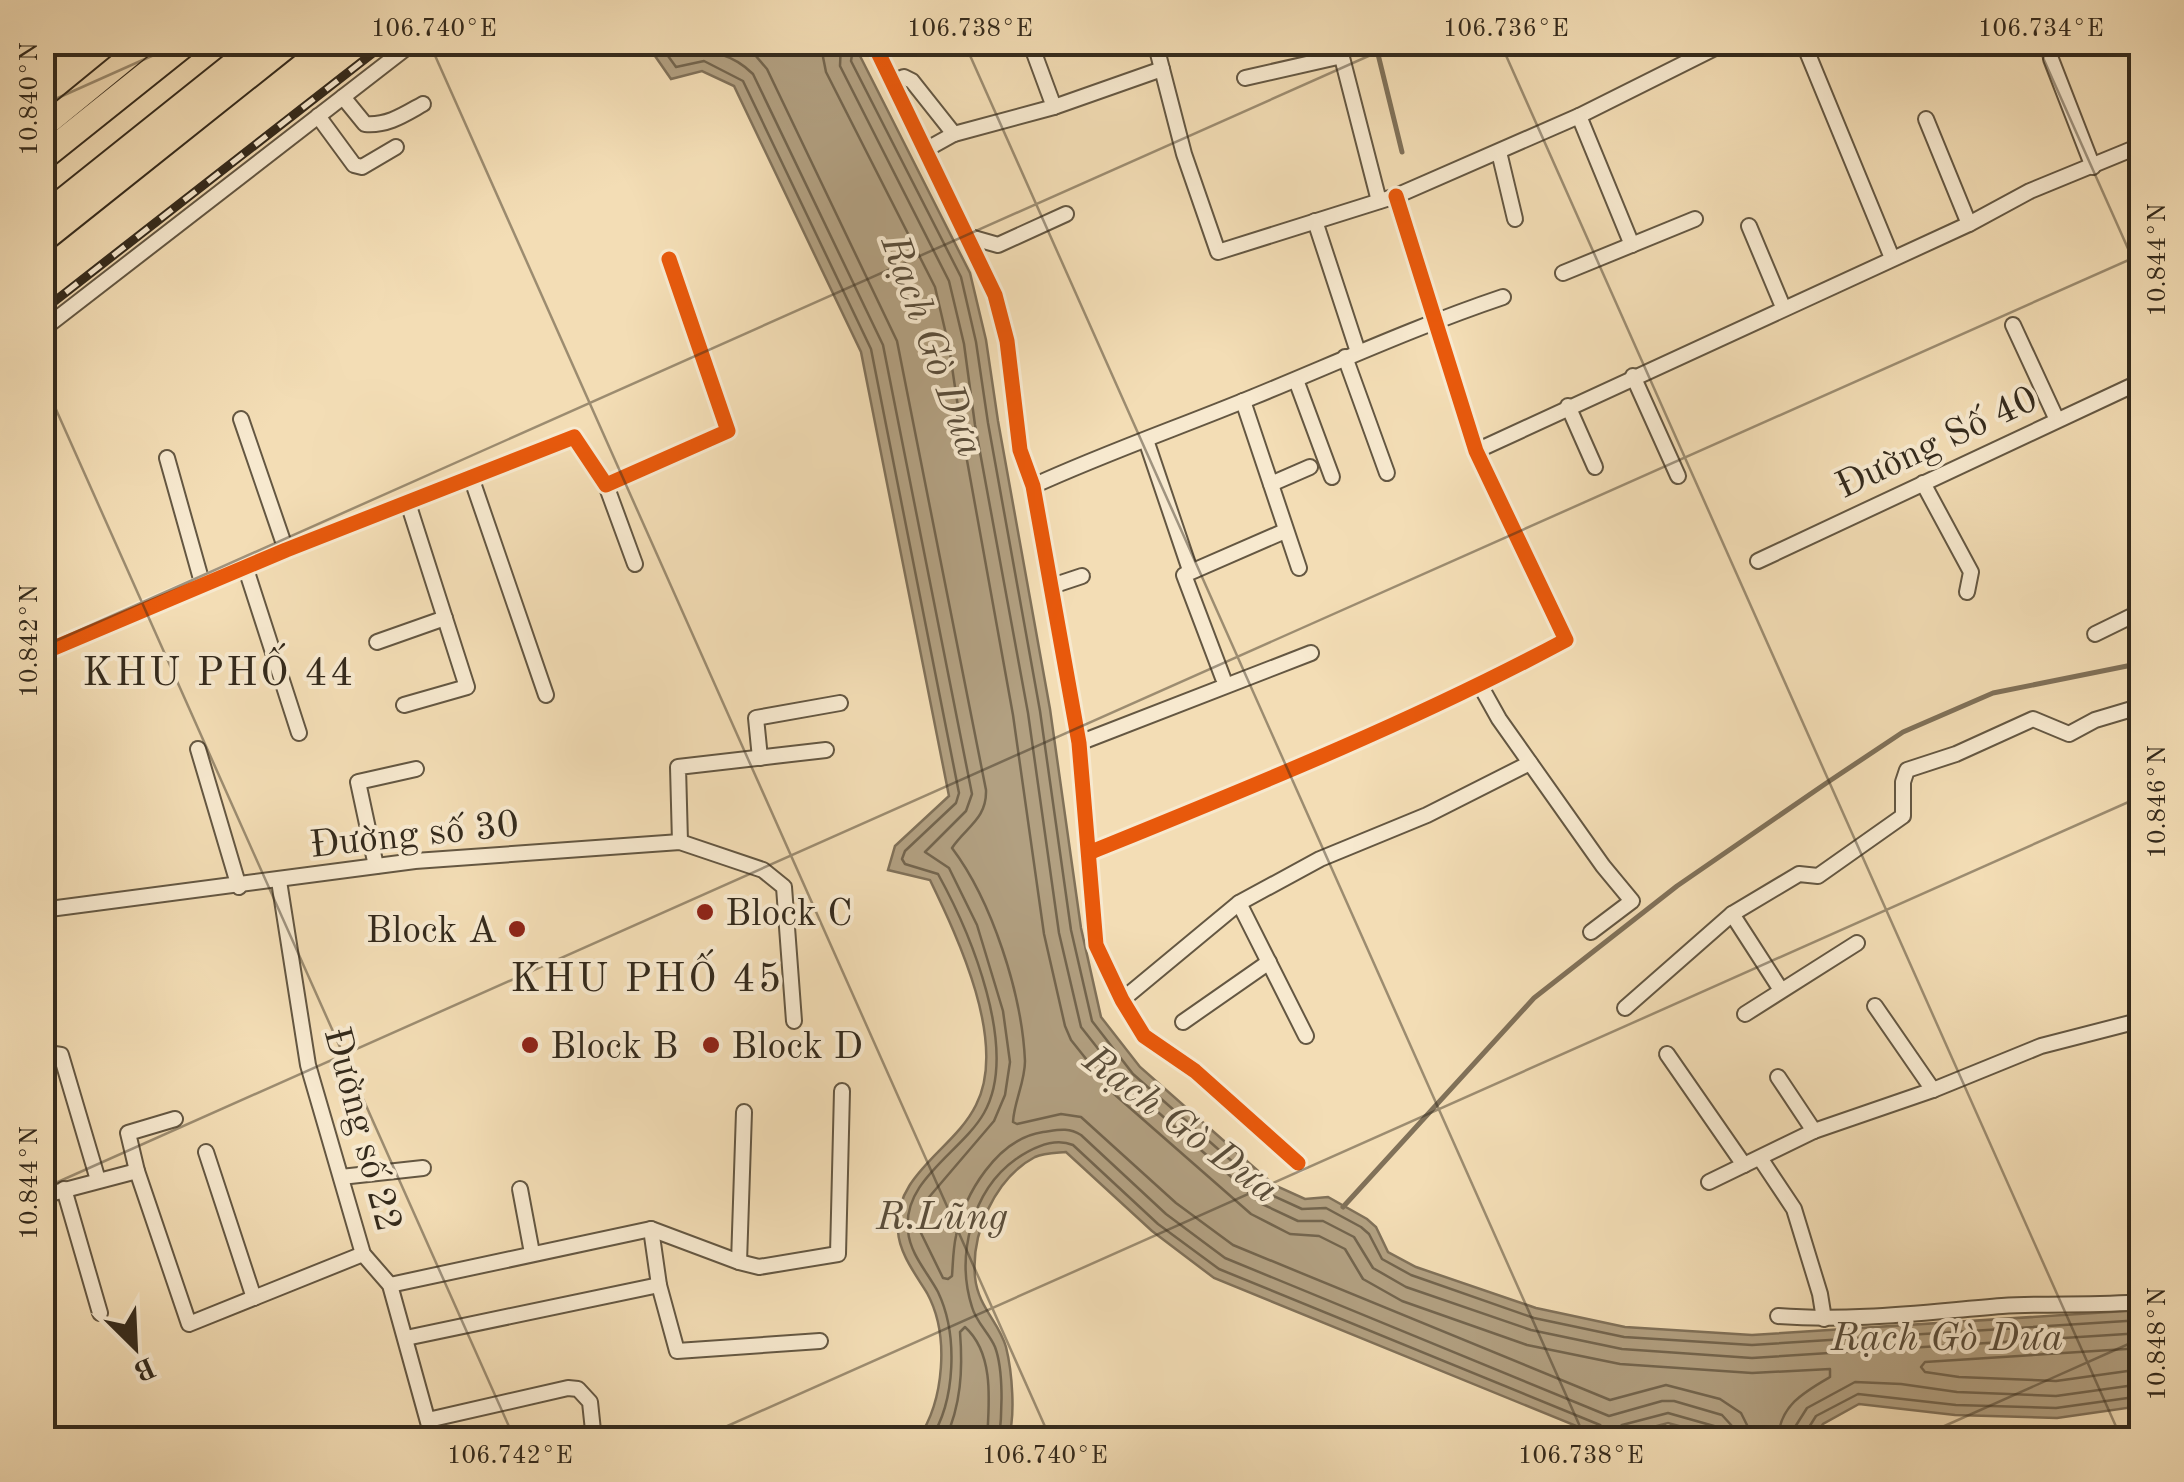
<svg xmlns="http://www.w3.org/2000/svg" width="2184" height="1482" viewBox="0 0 2184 1482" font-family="'Old Standard TT',serif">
<rect width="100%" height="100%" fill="#f3ddb5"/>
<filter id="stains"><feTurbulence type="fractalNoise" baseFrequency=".002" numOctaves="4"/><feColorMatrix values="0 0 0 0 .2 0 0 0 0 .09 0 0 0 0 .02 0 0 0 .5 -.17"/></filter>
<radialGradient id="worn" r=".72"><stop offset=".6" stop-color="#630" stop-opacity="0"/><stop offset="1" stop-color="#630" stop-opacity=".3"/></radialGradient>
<path fill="#b2a081" stroke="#807159" stroke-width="2.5" d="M646,43h218l-4,13 110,217 16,67 12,81 52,288 31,219 20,89 39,50 134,118 31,14 23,-2 39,22 9,8 12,25 28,15 120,41 89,19 127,8 389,-25v96l-84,12 -102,-3 -96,-11 -36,20 -10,15h-86l-59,-16 -60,16 -394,-161 -62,-47 -86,-79c-10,1 -22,1 -31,5 -40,21 -64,76 -60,120 3,30 24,45 31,70 6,24 10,70 2,92h-90c26,-38 32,-104 9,-146 -11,-18 -28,-40 -29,-62 -5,-57 56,-81 78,-126 32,-62 -18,-167 -46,-225l-42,-10 7,-24 54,-50 -88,-444 -127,-266 -32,-15 -31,8z"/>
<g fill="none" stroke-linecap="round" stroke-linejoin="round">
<g stroke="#73654e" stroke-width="2.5">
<path d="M658,42l18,25 28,-6 39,20 128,268 88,444 -3,10 -51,48 -3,8 3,5 33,10c32,58 82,176 46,239 -22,39 -82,67 -76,118 2,23 20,42 30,61 20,42 18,109 -8,148"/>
<path d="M673,42l9,10c25,-5 52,3 71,22l130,271 89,449 -6,17 -41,41 24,16 28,57 26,86 7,51 -5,33 -11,26 -70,82 -4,28 23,47 5,1 4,-3c1,-13 1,-27 4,-40 8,-42 41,-97 87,-104 15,-2 25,-5 38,3l85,79 59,44 384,158 53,-15h12l48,14 10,11 2,14"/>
<path d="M730,42l25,13 12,14 130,272 89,449c1,29 -20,37 -34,58 40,53 70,146 73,213 0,21 -11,41 -12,61l4,2 44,-10 20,3 95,86 57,42 377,155 56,-15 54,14 21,14 7,14 1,13"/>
<path d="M825,42l-2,15 3,15 109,215 14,60 12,80 52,288 31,219 21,92 6,14 43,54 137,120 39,20 29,2 26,13 18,30 39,22 125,44 93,19 132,9 78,-4v8c-26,15 -51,29 -52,63"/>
<polyline points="841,42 840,66 949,281 964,344 975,425 1028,713 1059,933 1081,1027 1125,1083 1262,1204 1298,1221 1323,1221 1354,1237 1373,1268 1406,1287 1531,1330 1622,1349 1752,1358 2142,1333"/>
<polyline points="854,42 851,61 961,277 976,342 988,423 1040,711 1071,930 1092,1021 1133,1074 1269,1194 1302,1209 1326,1208 1361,1227 1369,1234 1382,1259 1411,1275 1534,1318 1624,1337 1752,1345 2142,1320"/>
<polyline points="2142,1348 1925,1362 1921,1367 1925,1372 1959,1377 2056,1381 2142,1369"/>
<path d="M945,1440c16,-35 18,-70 15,-108l5,-5c30,27 24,77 22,113"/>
<path d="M999,1440c3,-25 5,-69 -4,-93 -6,-14 -19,-25 -23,-40 -16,-50 -1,-116 44,-148 16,-11 38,-22 57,-14l85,79 61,45 381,156 9,9 13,-9 46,-12 46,13 6,6 1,8"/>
<polyline points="1793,1440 1795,1427 1807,1408 1855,1382 1901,1384 1957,1392 2056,1396 2142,1384"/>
<polyline points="1805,1440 1806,1432 1816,1416 1858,1394 1956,1405 2056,1408 2142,1396"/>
</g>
<g stroke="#807159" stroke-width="5">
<polyline points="1375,42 1402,152"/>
<polyline points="1343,1207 1534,998 1677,886 1825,784 1903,732 1993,693 2142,663"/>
</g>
<g stroke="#645742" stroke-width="18">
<g id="street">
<polyline points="873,42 995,295 1007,341 1020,450 1033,486 1079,743 1096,945 1122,1000 1144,1036 1195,1071 1298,1163"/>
<polyline points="1030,42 1054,107"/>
<polyline points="1155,42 1184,154 1218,252 1396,196 1579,116 1727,42"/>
<polyline points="1338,42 1379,201"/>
<polyline points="1803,42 1892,258"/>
<polyline points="2051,59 2093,167"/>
<polyline points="1245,78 1342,56"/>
<polyline points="893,81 904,77 912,81 954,134"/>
<path d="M343,97l22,27c23,2 40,-10 58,-20"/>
<polyline points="318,116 354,165 362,167 396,147"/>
<polyline points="1579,116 1632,245"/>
<polyline points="1926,119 1969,224"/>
<polyline points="927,149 954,134 1054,107 1162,69"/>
<polyline points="1499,152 1515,219"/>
<polyline points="1315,221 1358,352"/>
<polyline points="1749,226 1783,307"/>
<polyline points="970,237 998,245 1066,214"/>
<polyline points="1563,273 1695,219"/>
<polyline points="2013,325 2057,420"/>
<polyline points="42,330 414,42"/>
<polyline points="1345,357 1387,473"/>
<polyline points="1633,376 1678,476"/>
<polyline points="1296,380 1332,477"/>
<polyline points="1243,401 1299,568"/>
<polyline points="1568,406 1595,467"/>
<polyline points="241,419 286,550"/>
<polyline points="1146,440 1190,570"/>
<polyline points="1476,451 1969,224 2030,191 2142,145"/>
<polyline points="167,458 203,586"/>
<polyline points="471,477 546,695"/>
<polyline points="1923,483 1971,572 1967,592"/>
<polyline points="1271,484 1310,467"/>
<polyline points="606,485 635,564"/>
<path d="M1033,486c72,-33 147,-59 220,-89 83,-34 164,-71 250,-100"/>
<polyline points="1758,561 2142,381"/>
<polyline points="246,569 299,733"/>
<polyline points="1052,586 1082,576"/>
<polyline points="2095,634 2142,611"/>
<polyline points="377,642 445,618"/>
<polyline points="42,653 286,550 574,437 606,485 728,431 669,259"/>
<polyline points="1223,678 1184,575 1285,531"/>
<polyline points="1480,685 1499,719 1603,866 1632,901 1591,932"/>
<polyline points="404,705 467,687 408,503"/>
<polyline points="1079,743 1311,653"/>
<polyline points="198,749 239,887"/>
<polyline points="760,758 756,718 840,703"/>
<polyline points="680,842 678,767 826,750"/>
<path d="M1091,852c160,-65 322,-130 475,-212l-90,-189 -80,-255"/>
<polyline points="376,866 358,782 416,769"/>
<polyline points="279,881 308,1065 363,1254 390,1285 433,1440"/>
<polyline points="1239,903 1306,1036"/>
<polyline points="42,910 415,861 680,842 763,870 784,887 794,1021"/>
<polyline points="1732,914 1781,990"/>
<polyline points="1122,1000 1239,903 1320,859 1427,815 1530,763"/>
<polyline points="1875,1006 1933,1090"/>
<polyline points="1625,1008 1732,914 1799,874 1818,876 1903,816 1903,782 1907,770 1956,754 2033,719 2069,734 2095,720 2142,706"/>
<polyline points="1745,1014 1857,943"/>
<polyline points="1183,1022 1269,962"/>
<polyline points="42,1052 61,1055 98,1180"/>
<polyline points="1667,1054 1744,1165"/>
<polyline points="1778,1077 1814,1131"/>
<polyline points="175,1119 128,1133 137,1171 189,1324 363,1254"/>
<polyline points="206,1152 254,1298"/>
<polyline points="1760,1158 1794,1209 1820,1294 1824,1319"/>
<polyline points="341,1177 423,1168"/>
<polyline points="42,1179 48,1178"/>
<polyline points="1709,1182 1814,1131 1933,1090 2041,1046 2142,1020"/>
<polyline points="64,1189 100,1313"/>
<polyline points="520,1189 532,1253"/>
<polyline points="42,1196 137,1171"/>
<polyline points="651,1229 659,1285 677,1351 820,1341"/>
<polyline points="739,1262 744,1112"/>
<polyline points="390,1285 651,1229 739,1262 759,1267 838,1254 842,1091"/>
<path d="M1778,1316c76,6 148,-4 224,-10 46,-3 93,0 140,-4"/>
<polyline points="406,1338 659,1285"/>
<polyline points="428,1420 568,1388 578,1389 590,1402 594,1440"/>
</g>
</g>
<g stroke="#342a1c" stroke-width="26">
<g id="primary">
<polyline points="42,128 147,42"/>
<polyline points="42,242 293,42"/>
</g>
</g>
<g stroke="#342a1c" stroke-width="29">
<g id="highway">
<polyline points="42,158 187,42"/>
<polyline points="42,218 262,42"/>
</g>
</g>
<use href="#street" stroke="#f7e9cf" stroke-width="14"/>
<use href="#primary" stroke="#f3ddb5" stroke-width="22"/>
<use href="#highway" stroke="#f3ddb5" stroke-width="25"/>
<g stroke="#342a1c" stroke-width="9">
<polyline id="rail" points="42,311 387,42"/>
</g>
<use href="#rail" stroke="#f7e9cf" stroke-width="5" stroke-dasharray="15" stroke-linecap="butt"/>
<g stroke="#f7e9cf" stroke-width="21">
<g id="cycleway">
<polyline points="873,42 995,295 1007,341 1020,450 1033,486 1079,743 1096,945 1122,1000 1144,1036 1195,1071 1298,1163"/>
<polyline points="42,653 286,550 574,437 606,485 728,431 669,259"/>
<path d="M1091,852c160,-65 322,-130 475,-212l-90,-189 -80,-255"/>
</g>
</g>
<use href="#cycleway" stroke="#e8590c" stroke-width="15"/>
</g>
<path fill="none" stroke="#342a1c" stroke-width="2.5" stroke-opacity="0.45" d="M429,42l622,1398M964,42l622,1398M1500,42l622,1398M2036,42l106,238M42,105l141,-63M42,378l473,1062M42,647l1358,-605M42,1189l2100,-935M696,1440l1446,-644M1913,1440l229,-102"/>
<g fill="#8f2418" stroke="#f7e9cf" stroke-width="4">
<circle cx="705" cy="912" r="10"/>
<circle cx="517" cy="929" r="10"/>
<circle cx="530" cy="1045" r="10"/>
<circle cx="711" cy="1045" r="10"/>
</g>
<g text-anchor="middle" stroke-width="8" stroke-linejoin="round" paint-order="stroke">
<g font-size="38" fill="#342a1c" stroke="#f7e9cf">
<text transform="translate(1936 441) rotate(-25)" y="13">Đường Số 40</text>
<text transform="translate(414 833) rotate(-6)" y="13">Đường số 30</text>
<text transform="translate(364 1129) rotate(75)" y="13">Đường số 22</text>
</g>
<g font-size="38" fill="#342a1c" stroke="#f7e9cf" text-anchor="start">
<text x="725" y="925">Block C</text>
<text x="497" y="942" text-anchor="end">Block A</text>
<text x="550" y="1058">Block B</text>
<text x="731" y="1058">Block D</text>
</g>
<g font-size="40" font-style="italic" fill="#5a4d3a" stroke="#f7e9cf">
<text transform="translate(934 345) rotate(70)" y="14">Rạch Gò Dưa</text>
<text transform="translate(1182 1123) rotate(37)" y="14">Rạch Gò Dưa</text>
<text x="942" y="1229">R.Lũng</text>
<text x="1947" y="1350">Rạch Gò Dưa</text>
</g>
<g font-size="40" letter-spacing="2.5" fill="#342a1c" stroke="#f7e9cf">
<text x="219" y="685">KHU PHỐ 44</text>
<text x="647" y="991">KHU PHỐ 45</text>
</g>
</g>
<rect width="2184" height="1482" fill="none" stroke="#f3ddb5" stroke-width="110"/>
<g transform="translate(135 1347) rotate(156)" stroke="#f7e9cf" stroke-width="8" paint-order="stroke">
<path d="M0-8L18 38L0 25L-18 38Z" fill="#342a1c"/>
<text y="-15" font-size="28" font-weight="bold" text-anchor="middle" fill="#342a1c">B</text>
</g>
<rect x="55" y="55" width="2074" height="1372" fill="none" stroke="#342a1c" stroke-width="4"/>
<g font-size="25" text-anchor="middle" fill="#342a1c">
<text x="434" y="36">106.740°E</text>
<text x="970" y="36">106.738°E</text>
<text x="1506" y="36">106.736°E</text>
<text x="2041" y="36">106.734°E</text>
<text transform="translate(28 99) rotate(-90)" y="9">10.840°N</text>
<text transform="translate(2156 260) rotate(-90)" y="9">10.844°N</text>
<text transform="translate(28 641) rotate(-90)" y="9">10.842°N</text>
<text transform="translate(2156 802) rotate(-90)" y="9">10.846°N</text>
<text transform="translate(28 1183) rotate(-90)" y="9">10.844°N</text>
<text transform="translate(2156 1344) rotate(-90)" y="9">10.848°N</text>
<text x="510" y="1463">106.742°E</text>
<text x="1045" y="1463">106.740°E</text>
<text x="1581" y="1463">106.738°E</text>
</g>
<rect width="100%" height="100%" filter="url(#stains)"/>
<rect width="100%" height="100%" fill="url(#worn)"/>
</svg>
